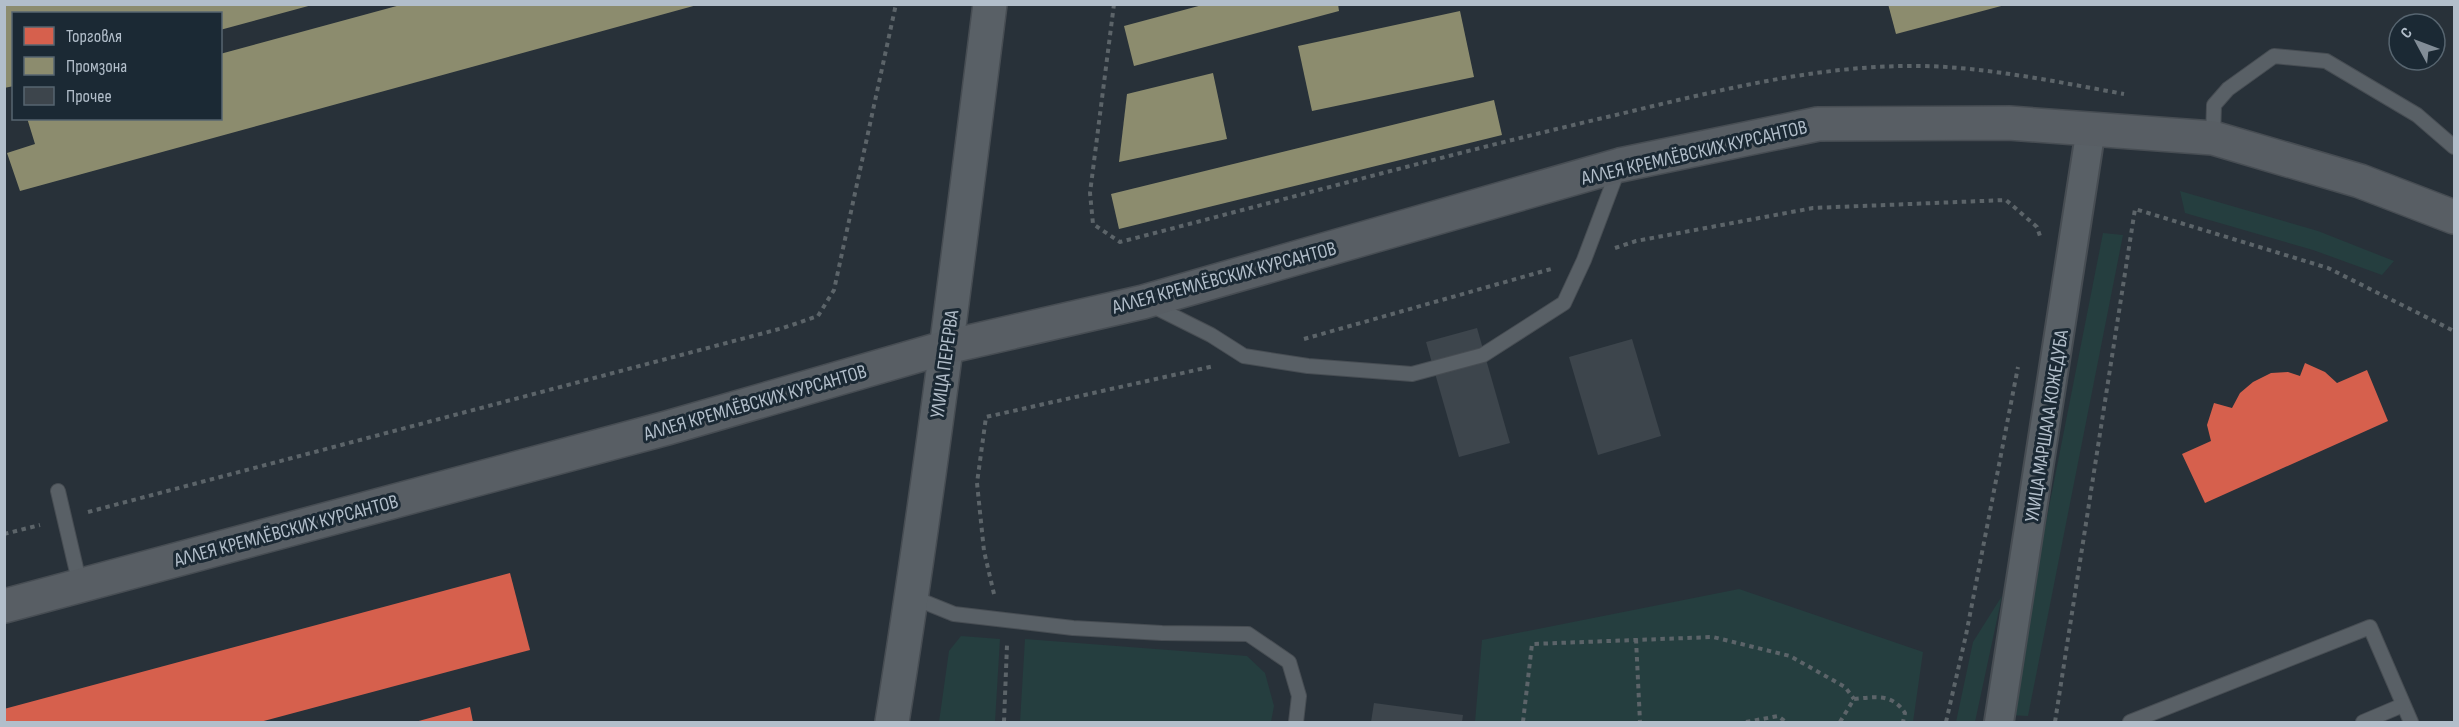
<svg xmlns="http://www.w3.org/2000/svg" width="2459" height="727" viewBox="0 0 2459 727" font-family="'Sofia Sans Condensed',sans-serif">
<rect width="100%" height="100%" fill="#283139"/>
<g fill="#253e3f">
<polygon points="2180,191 2318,231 2394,261 2382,275 2313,250 2185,213"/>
<polygon points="2103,233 2123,235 2028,716 2008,715"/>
<polygon points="1739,589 1923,652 1913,722 1475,722 1482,640"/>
<polygon points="2002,596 1975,722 1956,722 1973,642"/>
<polygon points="961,636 1000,639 995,722 939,722 949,651"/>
<polygon points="1025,639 1247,656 1265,673 1274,706 1271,722 1020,722"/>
</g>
<g fill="#d6604d">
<polygon points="2305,363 2325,372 2337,383 2367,370 2388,421 2205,503 2182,454 2211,441 2207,425 2214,403 2232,408 2240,393 2253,382 2271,373 2288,372 2300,376"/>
<polygon points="510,573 530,650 260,722 4,722 4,709"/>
<polygon points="470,707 473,722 415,722"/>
</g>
<g fill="#8c8c6e">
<polygon points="4,4 311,4 312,5 220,30 220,14 14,14 14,86 4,88"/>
<polygon points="404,4 697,5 20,191 7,153 35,144 27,118 220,118 220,54"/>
<polygon points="1206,4 1338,4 1339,11 1134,66 1124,26"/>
<polygon points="1888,4 2005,4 2005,5 1896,34"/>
<polygon points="1460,11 1474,77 1312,111 1298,46"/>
<polygon points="1213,73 1227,139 1119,162 1127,94"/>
<polygon points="1494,100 1502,135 1119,229 1111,194"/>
</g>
<g fill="#3d454c">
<polygon points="1477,328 1510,443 1459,457 1426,342"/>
<polygon points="1632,339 1661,436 1598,455 1569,357"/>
<polygon points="1374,703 1463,715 1462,722 1371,722"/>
</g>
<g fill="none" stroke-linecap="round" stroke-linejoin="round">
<g stroke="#474d53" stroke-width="16">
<g id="service">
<polyline points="2213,138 2214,105 2228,89 2274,56 2326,61 2417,115 2454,147"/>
<polyline points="1151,305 1211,335 1244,356 1308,366 1412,374 1483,355 1564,303 1584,260 1618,170"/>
<polyline points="58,491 80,585"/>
<polyline points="912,597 954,614 1073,628 1162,633 1248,634 1289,662 1299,696 1296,722"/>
<polyline points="2130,722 2370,627 2411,722"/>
<polyline points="2363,722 2403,705"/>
</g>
</g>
<g stroke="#474d53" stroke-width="32">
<polyline id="minor" points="1999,722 2091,128"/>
</g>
<g stroke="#474d53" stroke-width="36">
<path id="tertiary" d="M892,722c38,-238 68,-478 98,-718"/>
</g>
<g stroke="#474d53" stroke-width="36">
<polyline id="secondary" points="4,606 667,428 947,347 1143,302 1620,165 1818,124 2009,123 2213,138 2360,181 2454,217"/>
</g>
<g stroke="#5c6469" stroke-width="4" stroke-dasharray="4.5 4.5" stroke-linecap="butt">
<path d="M1114,4l-24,189 3,31 27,18c167,-43 332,-89 500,-128 100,-24 201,-50 305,-48 66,2 133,16 199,28"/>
<polyline points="1615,248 1636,241 1813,208 2006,200 2037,227 2040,236"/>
<polyline points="1304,339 1551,269"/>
<polyline points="88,512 783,328 818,316 834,290 896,4"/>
<polyline points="4,534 40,525"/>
<polyline points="994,594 984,551 977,483 986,417 1214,366"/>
<polyline points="1636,639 1640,722"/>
<polyline points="1004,722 1007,645"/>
<polyline points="1523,722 1532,644 1713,637 1790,656 1845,687 1854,699"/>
<polyline points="1746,722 1778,716 1786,722"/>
<path d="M1840,722l14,-23c21,-2 38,-6 51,14l-2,9"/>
<polyline points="1946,722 1966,635 2018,367"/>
<polyline points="2055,722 2135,209 2328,268 2454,331"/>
</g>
<use href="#service" stroke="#596066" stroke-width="14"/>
<use href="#minor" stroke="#596066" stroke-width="28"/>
<use href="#tertiary" stroke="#596066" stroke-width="33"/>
<use href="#secondary" stroke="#585e64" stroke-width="33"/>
</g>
<g text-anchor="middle" stroke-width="6" stroke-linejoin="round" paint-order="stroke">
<g font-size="20" fill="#b2beca" stroke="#1b2934">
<text transform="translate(1694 152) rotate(-13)" y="7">АЛЛЕЯ КРЕМЛЁВСКИХ КУРСАНТОВ</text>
<text transform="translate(1224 277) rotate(-15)" y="7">АЛЛЕЯ КРЕМЛЁВСКИХ КУРСАНТОВ</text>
<text transform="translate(944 364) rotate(-82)" y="7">УЛИЦА ПЕРЕРВА</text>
<text transform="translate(755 402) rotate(-16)" y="7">АЛЛЕЯ КРЕМЛЁВСКИХ КУРСАНТОВ</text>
<text transform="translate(2046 426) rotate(-81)" y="7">УЛИЦА МАРШАЛА КОЖЕДУБА</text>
<text transform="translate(286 530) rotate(-15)" y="7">АЛЛЕЯ КРЕМЛЁВСКИХ КУРСАНТОВ</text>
</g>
</g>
<rect width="2459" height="727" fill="none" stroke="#b2beca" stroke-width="12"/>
<rect x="12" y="12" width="210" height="108" fill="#1b2934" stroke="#576570" stroke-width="1.5"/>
<rect x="24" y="27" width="30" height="18" fill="#d6604d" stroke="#576570" stroke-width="1.5"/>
<text x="66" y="42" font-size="18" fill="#b2beca">Торговля</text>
<rect x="24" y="57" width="30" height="18" fill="#8c8c6e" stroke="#576570" stroke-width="1.5"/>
<text x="66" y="72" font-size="18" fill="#b2beca">Промзона</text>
<rect x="24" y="87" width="30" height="18" fill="#3d454c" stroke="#576570" stroke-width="1.5"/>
<text x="66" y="102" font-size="18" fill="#b2beca">Прочее</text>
<g transform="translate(2417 42) rotate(311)"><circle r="28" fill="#1b2934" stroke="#576570" stroke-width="1.5"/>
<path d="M0-4.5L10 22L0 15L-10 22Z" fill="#828d97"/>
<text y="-9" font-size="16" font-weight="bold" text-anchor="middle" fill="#b2beca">С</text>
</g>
</svg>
